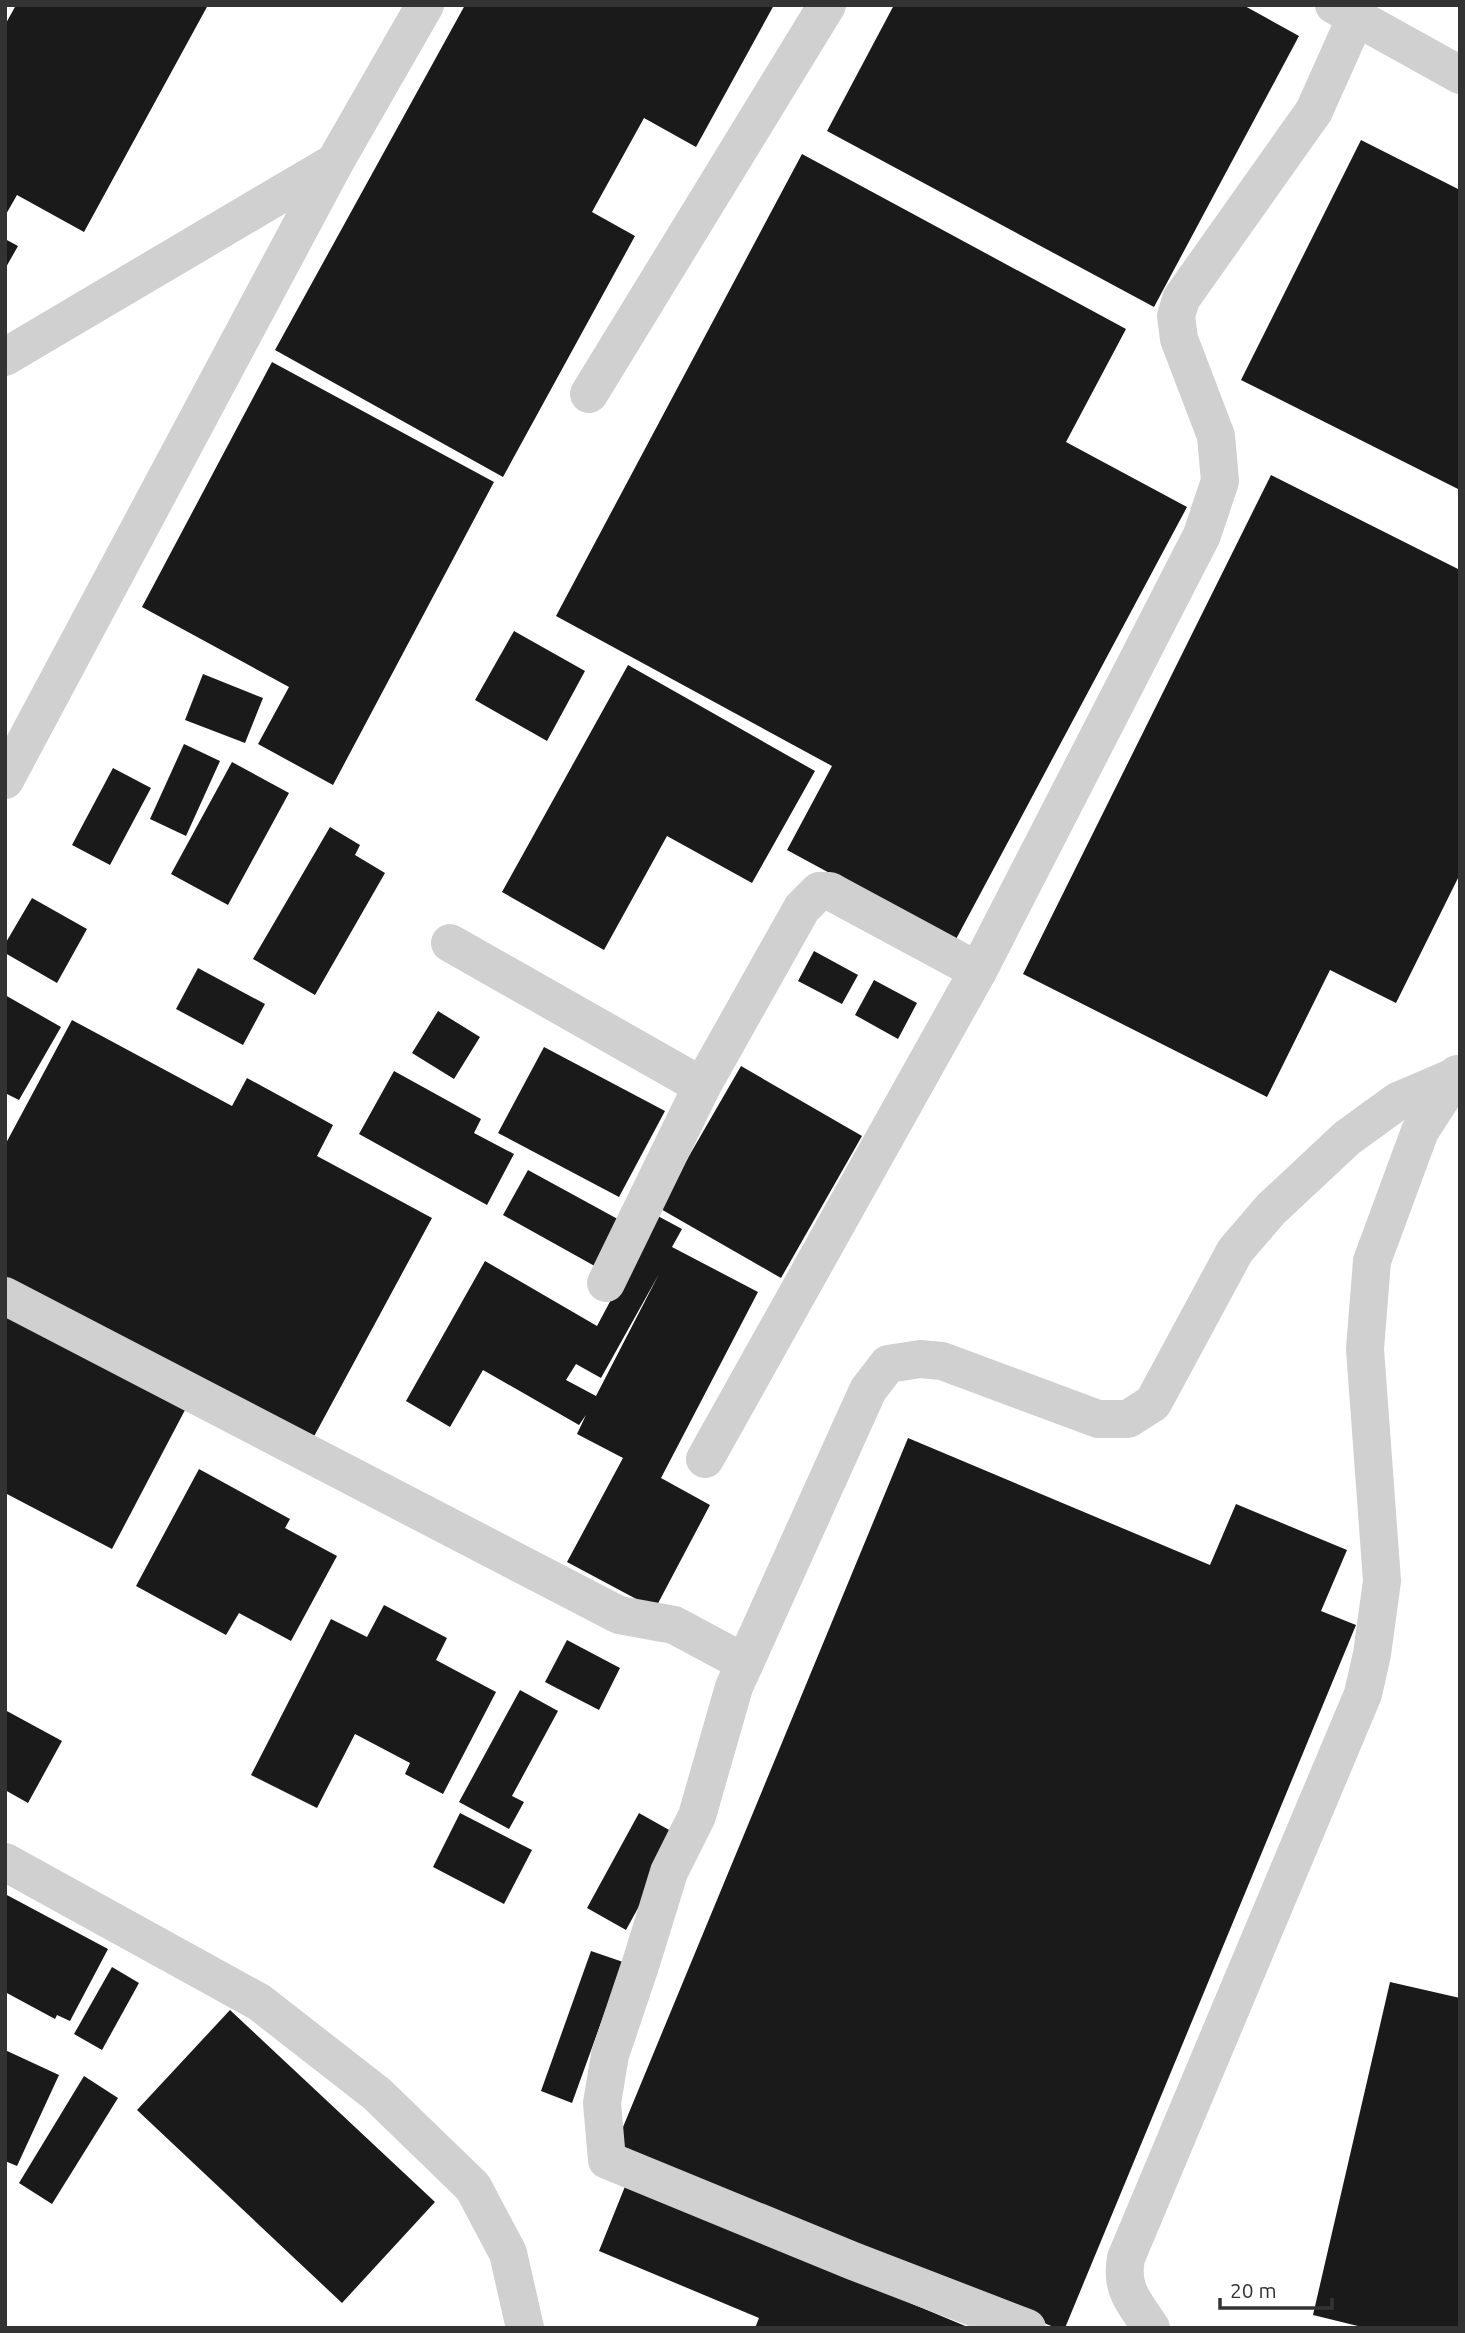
<svg xmlns="http://www.w3.org/2000/svg" width="1465" height="2333" viewBox="0 0 1465 2333" font-family="Ubuntu,sans-serif">
<rect width="100%" height="100%" fill="#fff"/>
<g fill="#1a1a1a" fill-rule="evenodd">
<polygon points="16,5 208,5 84,232 17,195 5,216 5,25"/>
<polygon points="465,5 774,5 696,147 644,118 592,212 635,236 503,477 275,350"/>
<polygon points="894,5 1243,5 1299,36 1154,307 827,131"/>
<polygon points="1361,140 1460,190 1460,490 1241,380"/>
<polygon points="802,154 1126,329 1066,442 1187,507 955,941 787,850 832,766 556,616"/>
<polygon points="5,239 18,246 5,269"/>
<polygon points="272,362 494,482 333,785 258,744 289,687 142,607"/>
<polygon points="1271,475 1460,570 1460,874 1396,1003 1330,970 1267,1097 1023,974"/>
<polygon points="514,631 585,671 547,741 475,700"/>
<polygon points="628,665 815,771 752,883 667,836 604,950 502,892"/>
<polygon points="203,674 263,698 245,743 185,720"/>
<polygon points="184,744 220,761 186,836 150,819"/>
<polygon points="232,762 289,793 228,905 171,874"/>
<polygon points="113,768 151,788 110,865 72,845"/>
<polygon points="330,827 360,845 355,855 385,873 315,995 253,959"/>
<polygon points="32,898 87,929 57,983 5,953 5,944"/>
<polygon points="814,951 858,975 842,1004 798,981"/>
<polygon points="198,968 265,1004 243,1045 176,1009"/>
<polygon points="874,980 917,1003 898,1039 855,1015"/>
<polygon points="5,995 61,1027 19,1100 5,1093"/>
<polygon points="438,1011 480,1037 454,1079 412,1053"/>
<polygon points="72,1020 232,1106 247,1078 333,1125 317,1156 432,1218 311,1442 5,1277 5,1145"/>
<polygon points="544,1047 665,1111 619,1197 498,1133"/>
<polygon points="741,1066 862,1136 781,1278 659,1208"/>
<polygon points="394,1071 481,1119 474,1133 514,1154 487,1205 359,1134"/>
<polygon points="528,1170 625,1223 600,1269 503,1215"/>
<path d="M656,1215l26,14 -10,18 86,45 -97,186 49,27 -55,104 -88,-47 56,-104 -46,-24 9,-19 -7,10 -96,-55 -33,57 -44,-26 79,-140 112,65zM659,1274l-63,122 -30,-16 10,-16 25,14z"/>
<polygon points="5,1315 185,1410 112,1549 5,1493"/>
<polygon points="908,1438 1210,1565 1236,1504 1347,1550 1321,1611 1356,1625 1065,2328 1056,2328 616,2144"/>
<polygon points="199,1469 290,1519 285,1528 337,1556 291,1641 239,1613 226,1635 136,1586"/>
<polygon points="384,1605 447,1638 436,1660 496,1692 443,1794 405,1774 410,1763 355,1734 317,1808 251,1775 331,1619 367,1637"/>
<polygon points="567,1640 620,1668 599,1710 545,1682"/>
<polygon points="520,1690 558,1711 512,1796 524,1802 509,1829 459,1802"/>
<polygon points="5,1710 62,1741 28,1803 5,1790"/>
<polygon points="460,1813 532,1850 504,1904 433,1867"/>
<polygon points="639,1813 678,1835 626,1930 587,1908"/>
<polygon points="5,1894 108,1949 70,2021 57,2015 55,2019 5,1992"/>
<polygon points="591,1951 623,1962 572,2103 541,2091"/>
<polygon points="112,1967 139,1983 102,2050 74,2034"/>
<polygon points="1390,1982 1460,1998 1460,2328 1366,2328 1313,2315"/>
<polygon points="230,2010 435,2202 342,2303 137,2110"/>
<polygon points="5,2050 59,2075 17,2166 5,2161"/>
<polygon points="84,2076 118,2098 52,2204 19,2183"/>
<polygon points="626,2184 970,2328 755,2328 759,2318 599,2251"/>
</g>
<g fill="none" stroke-linecap="round" stroke-linejoin="round">
<g stroke="#d0d0d0" stroke-width="38">
<polyline points="1334,5 1460,75"/>
<polyline points="5,357 335,162"/>
<polyline points="589,394 827,5"/>
<polyline points="5,780 335,162 425,5"/>
<polyline points="450,943 702,1086 802,908 819,891 830,891 837,895 978,971"/>
<polyline points="606,1283 702,1086"/>
<polyline points="5,1296 619,1615 674,1625 745,1663"/>
<polyline points="705,1459 978,971 1202,535 1220,481 1216,436 1179,339 1176,316 1181,299 1314,111 1356,17"/>
<polyline points="5,1862 259,2002 377,2094 473,2187 508,2253 525,2328"/>
<polyline points="1027,2328 853,2261 607,2160 602,2103 610,2055 641,1963 669,1872 697,1816 734,1687 868,1390 888,1364 920,1359 942,1361 1098,1419 1128,1419 1153,1403 1235,1251 1271,1209 1347,1138 1398,1101 1454,1077"/>
<path d="M1151,2328c-16,-25 -31,-38 -25,-70l237,-564 9,-40 10,-73 -17,-232 7,-88 48,-130 37,-57"/>
</g>
</g>
<rect width="1465" height="2333" fill="none" stroke="#333333" stroke-width="14"/>
<path d="M1220 2298v10h112v-10" fill="none" stroke="#333333" stroke-width="3.5"/>
<text x="1230" y="2298" font-size="21" fill="#333333" stroke="#ffffff" stroke-width="5" paint-order="stroke">20 m</text>
</svg>
